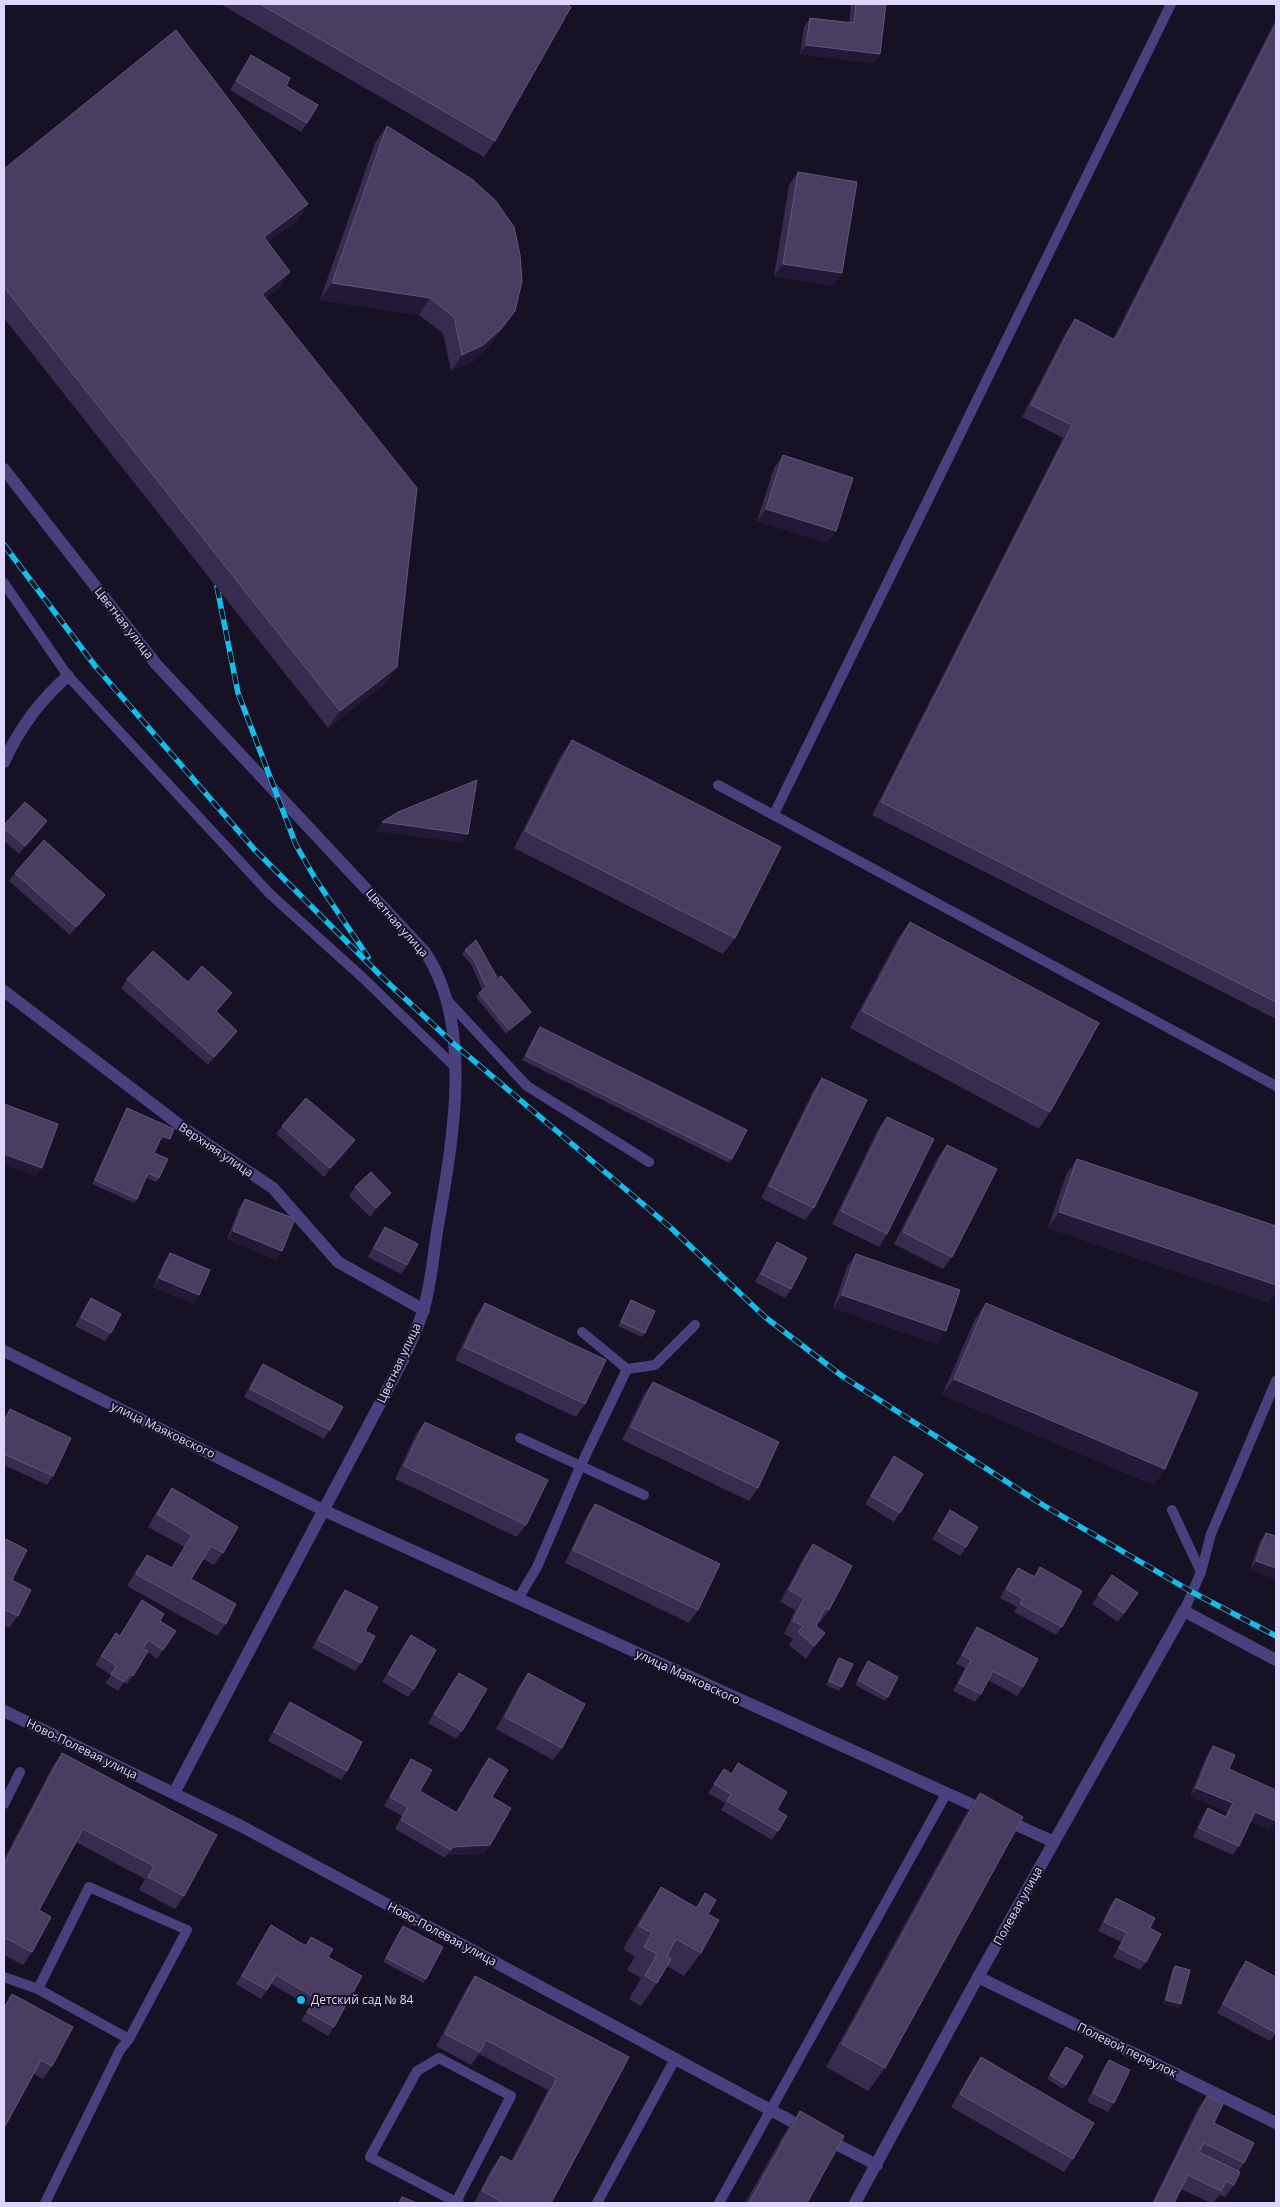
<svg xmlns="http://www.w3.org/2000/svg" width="1280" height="2207" viewBox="0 0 1280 2207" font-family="'Open Sans',sans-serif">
<rect width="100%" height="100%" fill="#161124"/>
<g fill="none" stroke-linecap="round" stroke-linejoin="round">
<g stroke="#49407e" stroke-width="10">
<polyline points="4,583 68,676 270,894 362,977 455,1067"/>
<polyline points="718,785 1276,1086"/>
<polyline points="774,814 1171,4"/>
<polyline points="446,999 527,1086 649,1162"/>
<polyline points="627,1369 655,1365 695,1325"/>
<polyline points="520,1438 644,1495"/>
<polyline points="1172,1510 1201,1572"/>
<polyline points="518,1599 537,1567 580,1467 627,1369 582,1332"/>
<polyline points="1184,1611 1201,1572 1211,1534 1276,1381"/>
<polyline points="4,1804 20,1772"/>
<polyline points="4,1977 38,1989 129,2039 187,1930 89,1887 38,1989"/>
<polyline points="456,2202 511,2096 439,2058 417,2071 370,2157 456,2202 459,2203"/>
<polyline points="45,2203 120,2050 129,2039"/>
<polyline points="597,2203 675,2059"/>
<polyline points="719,2203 946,1794"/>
</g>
<g stroke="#49407e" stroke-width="12">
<path d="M4,469l152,195 269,288c51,76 26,196 12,280 -4,25 -6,54 -14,79 -5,16 -13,33 -20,49l-229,433"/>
<path d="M4,762c15,-33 36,-62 64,-86"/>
<polyline points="4,991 185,1129 273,1188 338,1262 424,1310"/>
<polyline points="4,1351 323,1510 1054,1842"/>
<polyline points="4,1711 241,1826 806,2129"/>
<polyline points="978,1977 1276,2123"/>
<polyline points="824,2138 877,2165"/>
<polyline points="855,2203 978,1977 1184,1611 1276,1660"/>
</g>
<g stroke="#15bdea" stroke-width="5.5">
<g id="rail">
<polyline points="4,545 96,667 254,849 384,979 454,1044 670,1227 765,1317 842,1376 1043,1505 1192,1592 1276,1636"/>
<polyline points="217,587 238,693 296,845 316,880 368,957"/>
</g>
</g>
<use href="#rail" stroke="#161124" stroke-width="4" stroke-dasharray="11" stroke-linecap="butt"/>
</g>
<g fill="#372b50">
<polygon points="220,4 566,4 495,141 484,157"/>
<polygon points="852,4 886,4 880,54 874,63 800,54 804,27 810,18 849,23 851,5"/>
<polygon points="1276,19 1276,1019 872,815 1063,438 1022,417 1066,332 1075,319 1113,339"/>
<polygon points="251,55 286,86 307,123 301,132 230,90"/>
<polygon points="387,126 503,328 489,346 472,362 451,371 443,333 419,315 320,300 375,143"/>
<polygon points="4,169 308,204 297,221 268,242 290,272 278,289 266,298 397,667 385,684 328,728 4,318"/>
<polygon points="798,172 842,273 833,286 774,276 789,185"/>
<polygon points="783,455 836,531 827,543 757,521 774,468"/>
<polygon points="572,740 735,938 723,954 514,848 560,757"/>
<polygon points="47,821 41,829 19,854 4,841 4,825"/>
<polygon points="15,873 105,895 99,903 70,935 9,881"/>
<polygon points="910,922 1050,1112 1039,1129 850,1028 898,938"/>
<polygon points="465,950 497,977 494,981 483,990 528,1016 506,1034 476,997 479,993 483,991 471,964 462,954"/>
<polygon points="127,979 188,982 232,993 226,1001 217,1012 237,1031 231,1039 208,1065 121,988"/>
<polygon points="540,1027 732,1159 729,1163 522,1060 537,1031"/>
<polygon points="822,1078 814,1208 805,1220 761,1198 813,1091"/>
<polygon points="127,1108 167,1143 160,1140 154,1153 159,1178 156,1182 146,1178 137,1199 134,1203 92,1184 124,1113"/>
<polygon points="887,1117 887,1234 879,1247 832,1224 878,1129"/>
<polygon points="282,1126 355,1140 349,1149 324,1177 276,1134"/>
<polygon points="947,1145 952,1257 943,1269 894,1244 938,1157"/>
<polygon points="1077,1159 1269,1303 1048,1228 1066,1175"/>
<polygon points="355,1187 385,1201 370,1217 349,1196"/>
<polygon points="245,1199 276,1260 227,1239 239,1208"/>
<polygon points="385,1227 407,1265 401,1274 368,1257 379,1236"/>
<polygon points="777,1242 791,1289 785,1298 755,1282 771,1251"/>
<polygon points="170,1253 193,1304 153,1287 164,1262"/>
<polygon points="856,1254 937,1344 833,1308 847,1267"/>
<polygon points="91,1298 111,1333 105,1341 75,1326 85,1307"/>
<polygon points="631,1300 645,1333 642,1337 618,1326 628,1305"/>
<polygon points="485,1303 585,1404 576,1417 455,1360 476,1316"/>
<polygon points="986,1303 1165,1469 1154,1485 942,1395 975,1319"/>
<polygon points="263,1364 330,1430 324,1439 244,1397 257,1373"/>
<polygon points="653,1382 758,1488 749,1501 622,1440 644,1394"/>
<polygon points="10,1409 53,1476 47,1485 4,1465 4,1418"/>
<polygon points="425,1422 526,1525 517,1537 395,1479 416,1434"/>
<polygon points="894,1456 900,1513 894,1522 865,1504 888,1465"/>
<polygon points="172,1488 223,1553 214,1565 203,1559 191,1579 226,1624 217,1636 127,1586 138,1567 147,1555 171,1568 184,1547 148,1527 163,1501"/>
<polygon points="595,1504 698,1610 689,1623 565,1563 586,1517"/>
<polygon points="950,1510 966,1547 960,1556 932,1539"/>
<polygon points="1266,1533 1276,1536 1276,1579 1250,1570 1260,1541"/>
<polygon points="6,1539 12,1580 18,1616 9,1628 4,1625 4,1541"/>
<polygon points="813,1544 829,1610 820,1623 818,1622 816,1626 825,1633 806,1659 789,1645 793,1639 784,1634 795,1610 780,1602 804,1557"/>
<polygon points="1040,1567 1062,1627 1056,1635 1014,1612 1017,1607 1000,1598 1012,1576 1018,1568 1034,1576"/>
<polygon points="1112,1575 1138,1593 1118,1622 1092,1604"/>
<polygon points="345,1590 365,1631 361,1663 355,1671 312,1648 339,1598"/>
<polygon points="142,1600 160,1621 163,1650 157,1659 148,1652 127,1684 124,1682 118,1691 105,1683 111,1675 95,1665 116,1633 120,1636"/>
<polygon points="977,1627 1023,1687 1017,1696 988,1680 981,1694 975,1702 953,1691 965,1668 956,1664 971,1636"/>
<polygon points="411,1635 414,1689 408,1697 382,1682 405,1644"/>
<polygon points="839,1658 842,1687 839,1691 826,1685 836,1662"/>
<polygon points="868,1661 888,1697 885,1701 855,1685"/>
<polygon points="459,1673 462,1731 456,1739 428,1723 453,1681"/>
<polygon points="528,1673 562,1748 553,1760 496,1729 519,1686"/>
<polygon points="290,1702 347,1771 341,1780 268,1741 284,1711"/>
<polygon points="1213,1746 1270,1830 1250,1821 1239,1846 1233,1855 1193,1837 1202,1817 1208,1808 1225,1816 1227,1812 1190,1796 1207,1755"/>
<polygon points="62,1753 184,1896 175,1909 139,1890 145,1879 76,1842 39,1910 32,1952 23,1965 4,1955 4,1859 53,1766"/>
<polygon points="489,1758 492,1797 490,1845 484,1854 447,1855 445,1858 395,1829 402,1816 384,1806 405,1768 411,1759 420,1791 456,1812 483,1766"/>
<polygon points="738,1763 777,1810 778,1831 772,1840 721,1810 725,1803 708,1793 724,1769 731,1774"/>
<polygon points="980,1793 885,2068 868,2091 826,2067 964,1817"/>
<polygon points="661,1887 696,1907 705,1893 708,1914 701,1953 684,1976 667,1966 657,1983 641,2006 629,1999 641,1978 627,1970 635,1957 623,1949 645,1911"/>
<polygon points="1116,1898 1150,1928 1146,1962 1140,1970 1113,1957 1121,1942 1098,1931 1110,1906"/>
<polygon points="271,1925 305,1945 311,1937 328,1957 334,2027 328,2036 301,2020 310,2006 271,1984 261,1999 236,1984 265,1934"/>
<polygon points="403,1926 426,1979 423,1983 383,1962"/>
<polygon points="1246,1961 1276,2033 1270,2041 1217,2013 1240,1969"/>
<polygon points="1175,1966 1181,2004 1178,2008 1163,2004 1172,1970"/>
<polygon points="475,1976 629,2057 551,2203 474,2203 492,2168 501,2156 511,2161 548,2090 479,2054 471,2065 436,2046 466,1989"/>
<polygon points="12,1994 52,2066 43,2079 34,2074 4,2128 4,2006"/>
<polygon points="1066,2047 1066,2085 1063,2089 1047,2079"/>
<polygon points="981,2057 1073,2159 1064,2172 951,2107 972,2070"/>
<polygon points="1109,2060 1114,2103 1108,2112 1087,2102 1103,2069"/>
<polygon points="1207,2096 1214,2123 1244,2163 1239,2171 1234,2185 1225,2197 1219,2195 1213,2203 1211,2203 1181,2189 1174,2203 1152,2203 1198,2108"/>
<polygon points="800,2111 807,2203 745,2203 784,2134"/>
</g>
<g fill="#221937">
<polygon points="806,45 880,54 874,63 800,54"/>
<polygon points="308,204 297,221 253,254 264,237"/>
<polygon points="783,264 842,273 833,286 774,276"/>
<polygon points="290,272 278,289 251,310 262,294"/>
<polygon points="332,283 430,298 419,315 320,300"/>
<polygon points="515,311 489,346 472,362 451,371 462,355"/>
<polygon points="766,509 836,531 827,543 757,521"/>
<polygon points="397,667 385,684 328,728 340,711"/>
<polygon points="47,821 41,829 19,854 25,846"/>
<polygon points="382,822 468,834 462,843 376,831"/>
<polygon points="105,895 99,903 70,935 76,927"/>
<polygon points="497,977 494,981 483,991 486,986"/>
<polygon points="232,993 226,1001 210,1020 216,1011"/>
<polygon points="531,1012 528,1016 506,1034 509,1030"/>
<polygon points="237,1031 231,1039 208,1065 214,1057"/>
<polygon points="162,1136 170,1139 167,1143 159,1140"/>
<polygon points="355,1140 349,1149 324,1177 330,1168"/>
<polygon points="4,1154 42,1168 36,1176 4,1165"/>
<polygon points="391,1193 385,1201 370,1217 376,1208"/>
<polygon points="1059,1212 1276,1285 1276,1292 1269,1303 1048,1228"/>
<polygon points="233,1231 282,1251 276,1260 227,1239"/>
<polygon points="159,1278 199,1295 193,1304 153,1287"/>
<polygon points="842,1295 946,1331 937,1344 833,1308"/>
<polygon points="954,1379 1165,1469 1154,1485 942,1395"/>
<polygon points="1256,1561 1276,1568 1276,1579 1250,1570"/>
<polygon points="825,1633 816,1645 806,1659 814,1646"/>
<polygon points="1196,1788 1233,1803 1227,1812 1190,1796"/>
<polygon points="1255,1812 1276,1821 1270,1830 1249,1821"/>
<polygon points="490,1845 484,1854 447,1855 453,1847"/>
<polygon points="1166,2000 1181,2004 1178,2008 1163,2004"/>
</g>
<g fill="#493d62" stroke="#60567a">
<polygon points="260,4 566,4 571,7 495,141"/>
<polygon points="856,4 886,4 880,54 806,45 810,18 854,23"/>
<polygon points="1276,24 1276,1002 881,802 1072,425 1031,405 1075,319 1115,340"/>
<polygon points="176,30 308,204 264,237 290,272 262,294 417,488 397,667 340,711 4,287 4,169"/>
<polygon points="251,55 290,78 286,86 318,105 307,123 236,81"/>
<polygon points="387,126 473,180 495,200 514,227 520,255 522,281 515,311 501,329 483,345 462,355 454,317 430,298 332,283"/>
<polygon points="798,172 857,182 842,273 783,264"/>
<polygon points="783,455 853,478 836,531 766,509"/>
<polygon points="572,740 781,847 735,938 525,831"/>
<polygon points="477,780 468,834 382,822 398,812"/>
<polygon points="25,802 47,821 25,846 4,828 4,825"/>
<polygon points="44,840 105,895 76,927 15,873"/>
<polygon points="910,922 1099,1023 1050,1112 862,1011"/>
<polygon points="476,940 497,977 486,986 474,960 465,950"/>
<polygon points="153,951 188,982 202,966 232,993 216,1011 237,1031 214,1057 127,979"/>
<polygon points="501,976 531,1012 509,1030 479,993"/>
<polygon points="540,1027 747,1130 732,1159 526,1056"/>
<polygon points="822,1078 867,1100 814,1208 769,1186"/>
<polygon points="306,1098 355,1140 330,1168 282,1126"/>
<polygon points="4,1104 58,1124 42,1168 4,1154"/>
<polygon points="127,1108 174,1129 170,1139 162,1136 154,1153 168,1159 159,1178 148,1173 137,1199 95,1180"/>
<polygon points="887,1117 934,1139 887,1234 841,1211"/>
<polygon points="947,1145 997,1169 952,1257 903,1232"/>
<polygon points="1077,1159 1276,1226 1276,1285 1059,1212"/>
<polygon points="371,1172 391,1193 376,1208 355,1187"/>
<polygon points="245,1199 295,1219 282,1251 233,1231"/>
<polygon points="385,1227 418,1244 407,1265 374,1248"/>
<polygon points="777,1242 807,1258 791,1289 761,1274"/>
<polygon points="170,1253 210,1270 199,1295 159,1278"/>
<polygon points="856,1254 960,1290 946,1331 842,1295"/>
<polygon points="91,1298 121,1314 111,1333 81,1317"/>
<polygon points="631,1300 655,1311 645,1333 621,1322"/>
<polygon points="485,1303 606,1360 585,1404 464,1347"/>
<polygon points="986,1303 1198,1393 1165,1469 954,1379"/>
<polygon points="263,1364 343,1407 330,1430 250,1389"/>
<polygon points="653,1382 779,1442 758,1488 631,1427"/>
<polygon points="10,1409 71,1438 53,1476 4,1454 4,1423"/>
<polygon points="425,1422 548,1480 526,1525 404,1466"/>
<polygon points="894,1456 923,1474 900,1513 871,1496"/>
<polygon points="172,1488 238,1527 223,1553 211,1546 191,1579 236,1604 226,1624 136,1574 147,1555 172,1568 192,1535 157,1514"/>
<polygon points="595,1504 720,1564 698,1610 573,1550"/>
<polygon points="950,1510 978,1527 966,1547 938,1531"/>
<polygon points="1266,1533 1276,1536 1276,1568 1256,1561"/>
<polygon points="6,1539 27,1550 12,1580 31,1590 18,1616 4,1609 4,1541"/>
<polygon points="813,1544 852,1566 829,1610 825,1608 816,1626 825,1633 814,1646 798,1632 803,1626 793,1621 804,1598 789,1590"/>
<polygon points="1040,1567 1082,1591 1062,1627 1020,1604 1023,1599 1006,1589 1018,1568 1035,1577"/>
<polygon points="1112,1575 1138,1593 1124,1613 1098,1595"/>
<polygon points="345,1590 378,1607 365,1631 375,1636 361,1663 318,1640"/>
<polygon points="142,1600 164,1614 160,1621 176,1631 163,1650 148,1640 143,1649 148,1651 133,1676 130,1674 124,1682 111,1674 117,1666 101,1656 116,1633 120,1636"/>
<polygon points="977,1627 1038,1659 1023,1687 993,1671 981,1694 959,1683 971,1660 962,1655"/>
<polygon points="411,1635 436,1650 414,1689 388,1674"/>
<polygon points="839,1658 853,1664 842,1687 829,1681"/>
<polygon points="868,1661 898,1677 888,1697 858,1680"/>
<polygon points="459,1673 487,1689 462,1731 434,1714"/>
<polygon points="528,1673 585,1704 562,1748 505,1717"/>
<polygon points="290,1702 362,1742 347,1771 274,1732"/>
<polygon points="1213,1746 1235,1755 1229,1769 1276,1790 1276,1821 1255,1812 1239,1846 1199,1828 1208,1808 1226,1817 1233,1803 1196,1788"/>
<polygon points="62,1753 217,1835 184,1896 148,1877 154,1866 83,1829 39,1910 51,1917 32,1952 4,1937 4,1864"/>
<polygon points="489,1758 508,1770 492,1797 511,1808 490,1845 453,1847 451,1850 401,1820 408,1807 390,1797 411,1759 432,1770 420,1791 457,1813"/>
<polygon points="738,1763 787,1792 777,1810 787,1816 778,1831 727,1801 731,1794 714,1784 724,1769 732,1774"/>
<polygon points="980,1793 1023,1817 885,2068 842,2044"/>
<polygon points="661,1887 697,1908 705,1893 716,1900 708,1914 719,1920 701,1953 676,1939 667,1956 671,1959 657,1983 645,1976 657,1954 644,1947 652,1933 639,1926"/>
<polygon points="1116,1898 1155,1918 1150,1928 1161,1934 1146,1962 1119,1948 1127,1933 1104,1922"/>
<polygon points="271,1925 306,1946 311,1937 333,1949 328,1957 362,1976 334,2027 307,2012 316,1998 276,1975 267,1990 242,1976"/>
<polygon points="403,1926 443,1947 426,1979 386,1958"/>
<polygon points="1246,1961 1276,1977 1276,2033 1223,2004"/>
<polygon points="1175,1966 1190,1970 1181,2004 1166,2000"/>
<polygon points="475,1976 629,2057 551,2203 504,2203 482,2191 501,2156 513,2162 557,2078 486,2040 480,2052 445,2034"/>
<polygon points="12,1994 73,2027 52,2066 41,2060 4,2128 4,2009"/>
<polygon points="1066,2047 1083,2056 1066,2085 1050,2075"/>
<polygon points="981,2057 1094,2123 1073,2159 960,2094"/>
<polygon points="1109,2060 1130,2070 1114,2103 1093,2093"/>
<polygon points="1207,2096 1223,2104 1214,2123 1254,2143 1244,2163 1204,2143 1199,2152 1240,2172 1234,2185 1226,2181 1221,2191 1188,2175 1174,2203 1154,2203"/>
<polygon points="800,2111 844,2136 807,2203 749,2203"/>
<polygon points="402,2197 417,2203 399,2203"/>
</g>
<circle fill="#15bdea" stroke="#161124" stroke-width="2" cx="301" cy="2000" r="5"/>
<g text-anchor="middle" stroke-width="4" stroke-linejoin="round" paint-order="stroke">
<g font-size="12" fill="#dfd7fb" stroke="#161124">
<text transform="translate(124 623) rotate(52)" y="4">Цветная улица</text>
<text transform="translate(397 923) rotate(48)" y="4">Цветная улица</text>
<text transform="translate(216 1150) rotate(34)" y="4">Верхняя улица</text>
<text transform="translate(399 1363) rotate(-65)" y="4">Цветная улица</text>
<text transform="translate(163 1430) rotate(26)" y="4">улица Маяковского</text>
<text transform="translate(688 1677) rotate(25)" y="4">улица Маяковского</text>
<text transform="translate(82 1749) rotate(26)" y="4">Ново-Полевая улица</text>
<text transform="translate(1018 1906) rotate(-61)" y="4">Полевая улица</text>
<text transform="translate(442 1934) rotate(28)" y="4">Ново-Полевая улица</text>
<text transform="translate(1127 2050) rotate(26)" y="4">Полевой переулок</text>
</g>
<g font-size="12" fill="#dfd7fb" stroke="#161124" text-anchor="start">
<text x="311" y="2004">Детский сад № 84</text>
</g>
</g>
<rect width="1280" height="2207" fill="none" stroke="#dfd7fb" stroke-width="10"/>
</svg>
